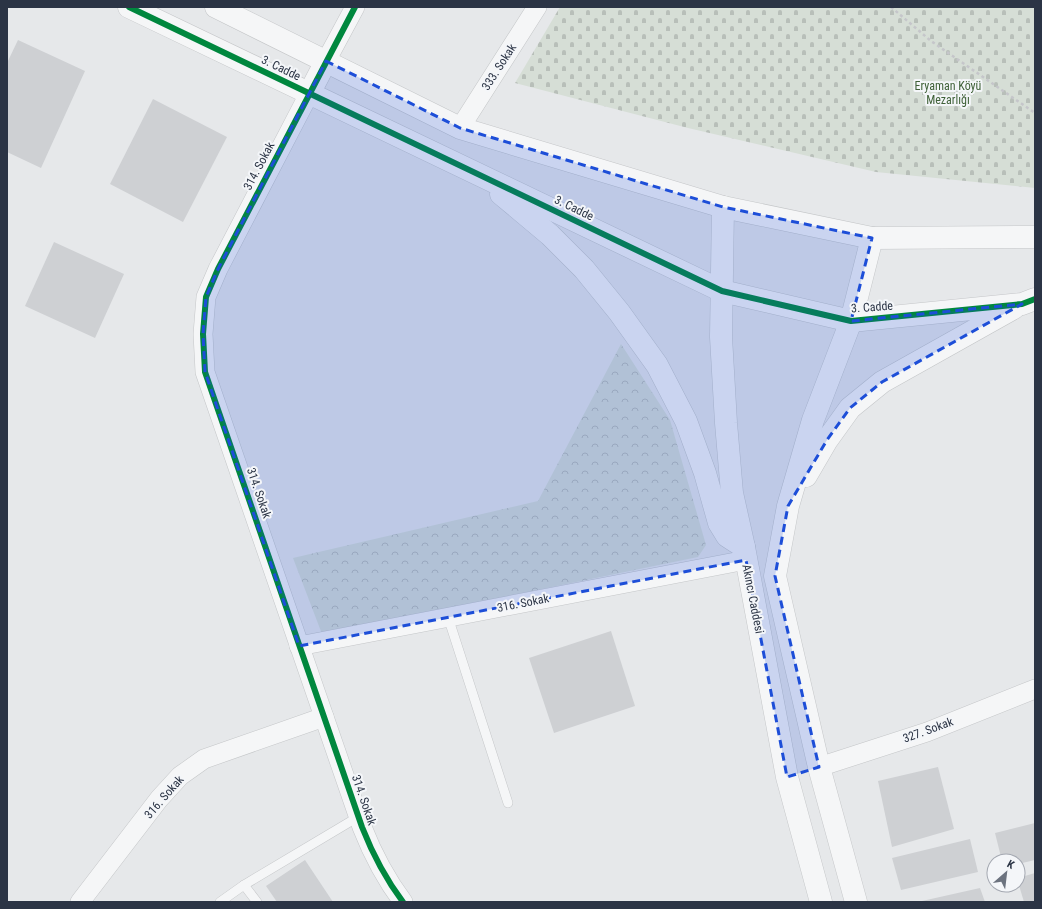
<svg xmlns="http://www.w3.org/2000/svg" width="1042" height="909" viewBox="0 0 1042 909" font-family="'Roboto Condensed',sans-serif">
<defs>
<pattern id="cemetery-stones" width="16" height="16" patternUnits="userSpaceOnUse"><rect width="16" height="16" fill="#d6ded6"/><path d="M2 7V4a2 2 0 0 1 4 0v3zM10 15v-3a2 2 0 0 1 4 0v3z" fill="#b8bfb9"/></pattern>
<pattern id="park-crowns" width="20" height="18" patternUnits="userSpaceOnUse"><rect width="20" height="18" fill="#d6ded6"/><path d="M2 6a3 3 0 1 1 6 0M12 15a3 3 0 1 1 6 0" fill="none" stroke="#b8bfb9"/></pattern>
</defs>
<rect width="100%" height="100%" fill="#e6e8ea"/>
<polygon fill="url(#cemetery-stones)" points="560,7 1035,7 1035,188 876,172 688,128 515,83"/>
<polygon fill="url(#park-crowns)" points="621,344 670,420 706,545 698,557 322,634 293,558 538,501"/>
<g fill="#ced0d3">
<polygon points="18,40 85,71 41,168 7,152 7,63"/>
<polygon points="153,99 227,137 183,222 110,184"/>
<polygon points="54,242 124,274 95,338 25,306"/>
<polygon points="611,631 635,706 554,733 529,658"/>
<polygon points="938,767 954,829 892,847 878,781"/>
<polygon points="1035,823 1035,860 1018,864 1018,861 1002,861 995,833"/>
<polygon points="970,839 978,872 901,890 892,858"/>
<polygon points="305,860 333,902 277,902 266,886"/>
<polygon points="1035,873 1035,902 1024,902 1018,882 1018,878"/>
<polygon points="980,888 985,902 922,902 922,901"/>
</g>
<g fill="none" stroke-linecap="round" stroke-linejoin="round">
<g stroke="#c4c6c8" stroke-width="10">
<g id="service">
<polyline points="448,617 508,803"/>
<polyline points="244,885 257,902"/>
<polyline points="220,902 244,885 358,817"/>
</g>
</g>
<g stroke="#c4c6c8" stroke-width="20">
<g id="minor">
<polyline points="326,61 355,7"/>
<path d="M309,94l-91,175 -12,28 -3,37 2,38 157,455c11,28 23,51 41,75"/>
<polyline points="460,128 537,7"/>
<polyline points="299,646 746,560"/>
<polyline points="819,767 927,732 1035,689"/>
<polyline points="80,902 159,799 180,776 204,759 324,717"/>
</g>
</g>
<g stroke="#c4c6c8" stroke-width="23">
<g id="tertiary">
<polyline points="129,7 722,291 851,321 1022,304 1035,299"/>
<polyline points="216,7 460,128 723,207 872,238 1035,237"/>
<polyline points="309,94 326,61"/>
<polyline points="501,194 550,235 584,269 619,312 657,365 686,421 705,473 719,523 727,536 744,547"/>
<polyline points="723,207 721,337 726,423 732,493 744,547 787,777 821,902"/>
<polyline points="806,476 827,440 850,408 882,382 1014,308"/>
<polyline points="856,902 819,767 775,576 788,506 813,420 851,321 872,238"/>
</g>
</g>
<polyline stroke="#c5c6ca" stroke-width="2.5" stroke-dasharray="3 3" stroke-linecap="butt" points="891,7 931,41 1035,113"/>
<use href="#service" stroke="#f5f6f7" stroke-width="9"/>
<use href="#minor" stroke="#f5f6f7" stroke-width="19"/>
<use href="#tertiary" stroke="#f5f6f7" stroke-width="22"/>
<g stroke="#f4f6f9" stroke-width="8">
<g id="cycleway">
<polyline points="129,7 722,291 851,321 1022,304 1035,299"/>
<path d="M355,7l-137,262 -12,28 -3,37 2,38 157,455c11,28 23,51 41,75"/>
</g>
</g>
<use href="#cycleway" stroke="#00873e" stroke-width="6"/>
</g>
<path fill="#1d4ed8" fill-opacity="0.2" stroke="#1d4ed8" stroke-width="3" stroke-dasharray="8 5" stroke-linejoin="round" d="M326,61l134,67 263,79 149,31 -21,83 171,-17 -140,78 -32,26 -23,32 -39,66 -13,70 44,191 -32,10 -41,-217 -447,86 -94,-274 -2,-38 3,-37 12,-28z"/>
<g text-anchor="middle" stroke-width="4" stroke-linejoin="round" paint-order="stroke">
<g font-size="12" fill="#2b3445" stroke="#f4f6f9">
<text transform="translate(499 67) rotate(-57)" y="4">333. Sokak</text>
<text transform="translate(281 68) rotate(26)" y="4">3. Cadde</text>
<text transform="translate(259 166) rotate(-62)" y="4">314. Sokak</text>
<text transform="translate(574 208) rotate(26)" y="4">3. Cadde</text>
<text transform="translate(872 307) rotate(-4)" y="4">3. Cadde</text>
<text transform="translate(259 493) rotate(71)" y="4">314. Sokak</text>
<text transform="translate(753 599) rotate(79)" y="4">Akıncı Caddesi</text>
<text transform="translate(523 603) rotate(-11)" y="4">316. Sokak</text>
<text transform="translate(928 730) rotate(-20)" y="4">327. Sokak</text>
<text transform="translate(164 797) rotate(-49)" y="4">316. Sokak</text>
<text transform="translate(364 800) rotate(71)" y="4">314. Sokak</text>
</g>
<g font-size="12" fill="#3f6138" stroke="#f4f6f9">
<text x="948" y="90">Eryaman Köyü<tspan x="948" dy="14">Mezarlığı</tspan></text>
</g>
</g>
<rect width="1042" height="909" fill="none" stroke="#2b3445" stroke-width="16"/>
<g transform="translate(1006 873) rotate(28)"><circle r="19" fill="#f4f6f9" stroke="#a4a8b1"/>
<path d="M0-3L7 15L0 10L-7 15Z" fill="#6c737f"/>
<text y="-6" font-size="11" font-weight="bold" text-anchor="middle" fill="#2b3445">K</text>
</g>
</svg>
